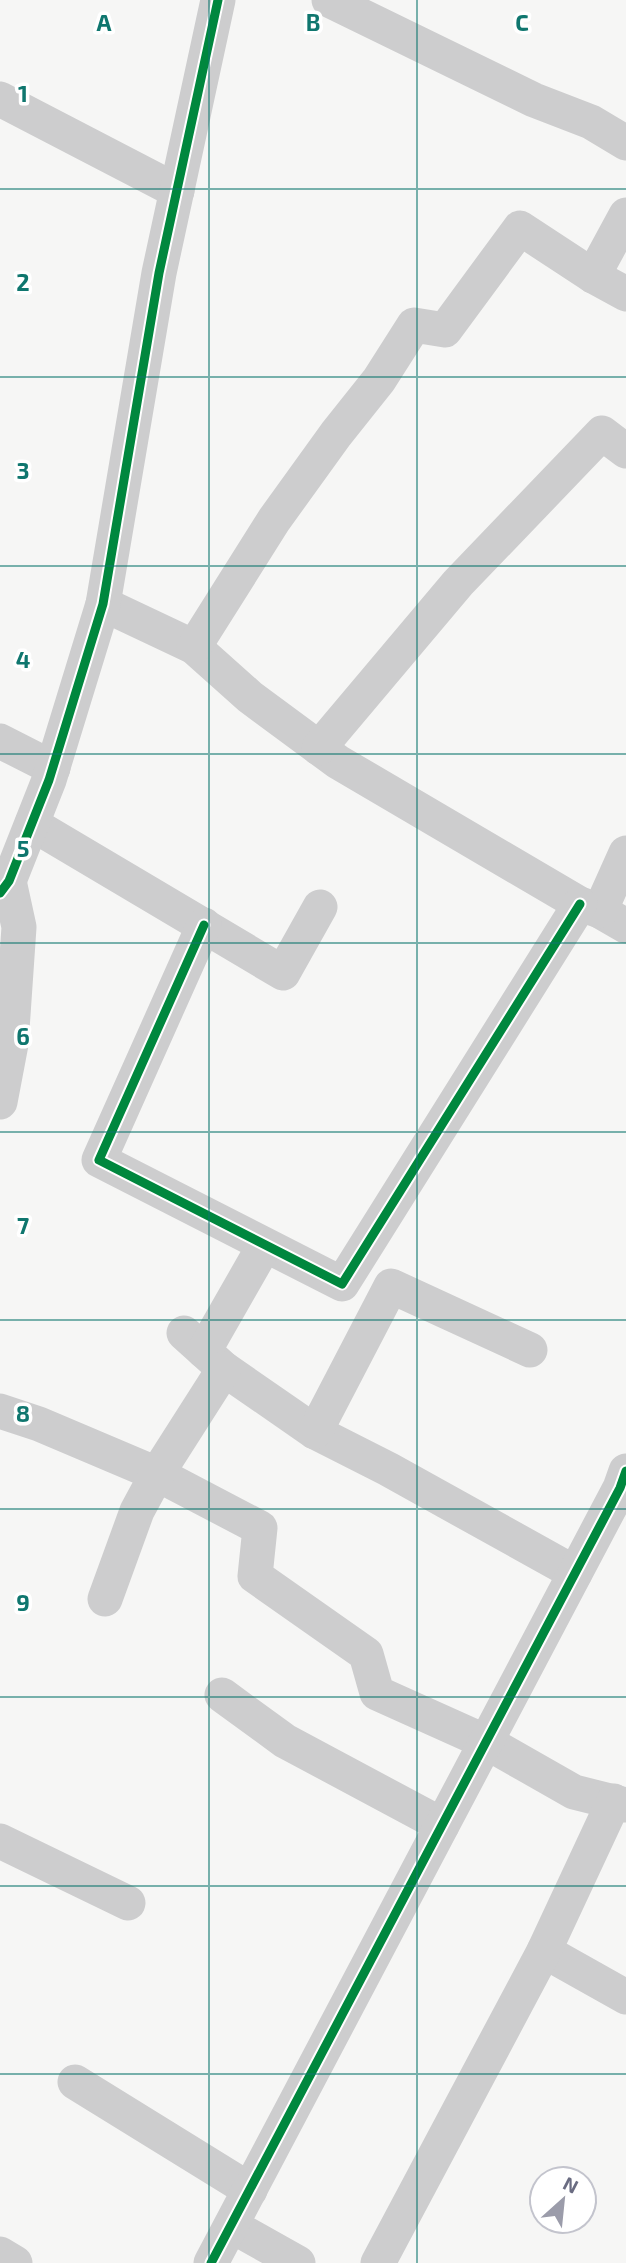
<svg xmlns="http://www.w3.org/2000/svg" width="626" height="2263" viewBox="0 0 626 2263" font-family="'Exo 2',sans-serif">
<rect width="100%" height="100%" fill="#f6f6f5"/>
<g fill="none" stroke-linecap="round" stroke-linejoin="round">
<g stroke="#cdcdce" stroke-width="35">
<polyline points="329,0 534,100 591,122 626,143"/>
<polyline points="0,99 177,191"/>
<polyline points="593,276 626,215"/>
<polyline points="103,604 194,647 250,697 338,762 580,904 600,911 626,926"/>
<polyline points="194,647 274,520 336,434 379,380 414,325 445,330 520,228 593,276 626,294"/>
<polyline points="0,741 53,768"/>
<polyline points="319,748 458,583 602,433 626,451"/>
<polyline points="32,824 283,973 320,907"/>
<polyline points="0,893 9,881 49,780 103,604 159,273 218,0"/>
<polyline points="600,911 626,853"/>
<polyline points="204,925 99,1160 342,1284 580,904"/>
<polyline points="0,1102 11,1044 19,927 9,881"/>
<polyline points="184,1333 224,1369 315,1432 388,1469 575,1573"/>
<polyline points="204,1351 264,1246"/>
<polyline points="0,1411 39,1424 157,1474 260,1528 255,1576 366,1654 377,1693 486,1742 574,1792 626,1805"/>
<polyline points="315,1432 391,1286 530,1350"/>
<polyline points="105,1599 137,1511 157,1474 224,1369"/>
<polyline points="222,1695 285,1741 442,1825"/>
<polyline points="0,1841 128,1903"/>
<polyline points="544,1951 626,1997"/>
<polyline points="75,2082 250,2190"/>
<polyline points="232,2226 298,2263"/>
<polyline points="0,2254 15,2263"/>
<polyline points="211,2263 620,1488 626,1471"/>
<polyline points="378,2263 544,1951 614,1801"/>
</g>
<g stroke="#fff" stroke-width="13">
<g id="cycleway">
<polyline points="0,893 9,881 49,780 103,604 159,273 218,0"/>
<polyline points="204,925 99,1160 342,1284 580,904"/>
<polyline points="211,2263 620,1488 626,1471"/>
</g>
</g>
<use href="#cycleway" stroke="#00873e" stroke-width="9"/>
</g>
<path fill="none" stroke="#0f766e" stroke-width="2" stroke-opacity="0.55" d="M209,0v2263M417,0v2263M0,189h626M0,377h626M0,566h626M0,754h626M0,943h626M0,1132h626M0,1320h626M0,1509h626M0,1697h626M0,1886h626M0,2074h626"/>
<g font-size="23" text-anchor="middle" font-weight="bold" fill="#0f766e" stroke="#fff" stroke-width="7" stroke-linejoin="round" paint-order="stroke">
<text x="104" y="31">A</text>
<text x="313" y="31">B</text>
<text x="522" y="31">C</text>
<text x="23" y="102">1</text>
<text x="23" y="291">2</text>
<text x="23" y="479">3</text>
<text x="23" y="668">4</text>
<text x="23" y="857">5</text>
<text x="23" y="1045">6</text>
<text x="23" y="1234">7</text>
<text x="23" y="1422">8</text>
<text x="23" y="1611">9</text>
</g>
<g transform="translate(563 2200) rotate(27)"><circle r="33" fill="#ffffff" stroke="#c3c4cd" stroke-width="2"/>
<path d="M0-5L12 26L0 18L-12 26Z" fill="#9b9caa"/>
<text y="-10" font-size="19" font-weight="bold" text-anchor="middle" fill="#6a6c82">N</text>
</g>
</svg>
